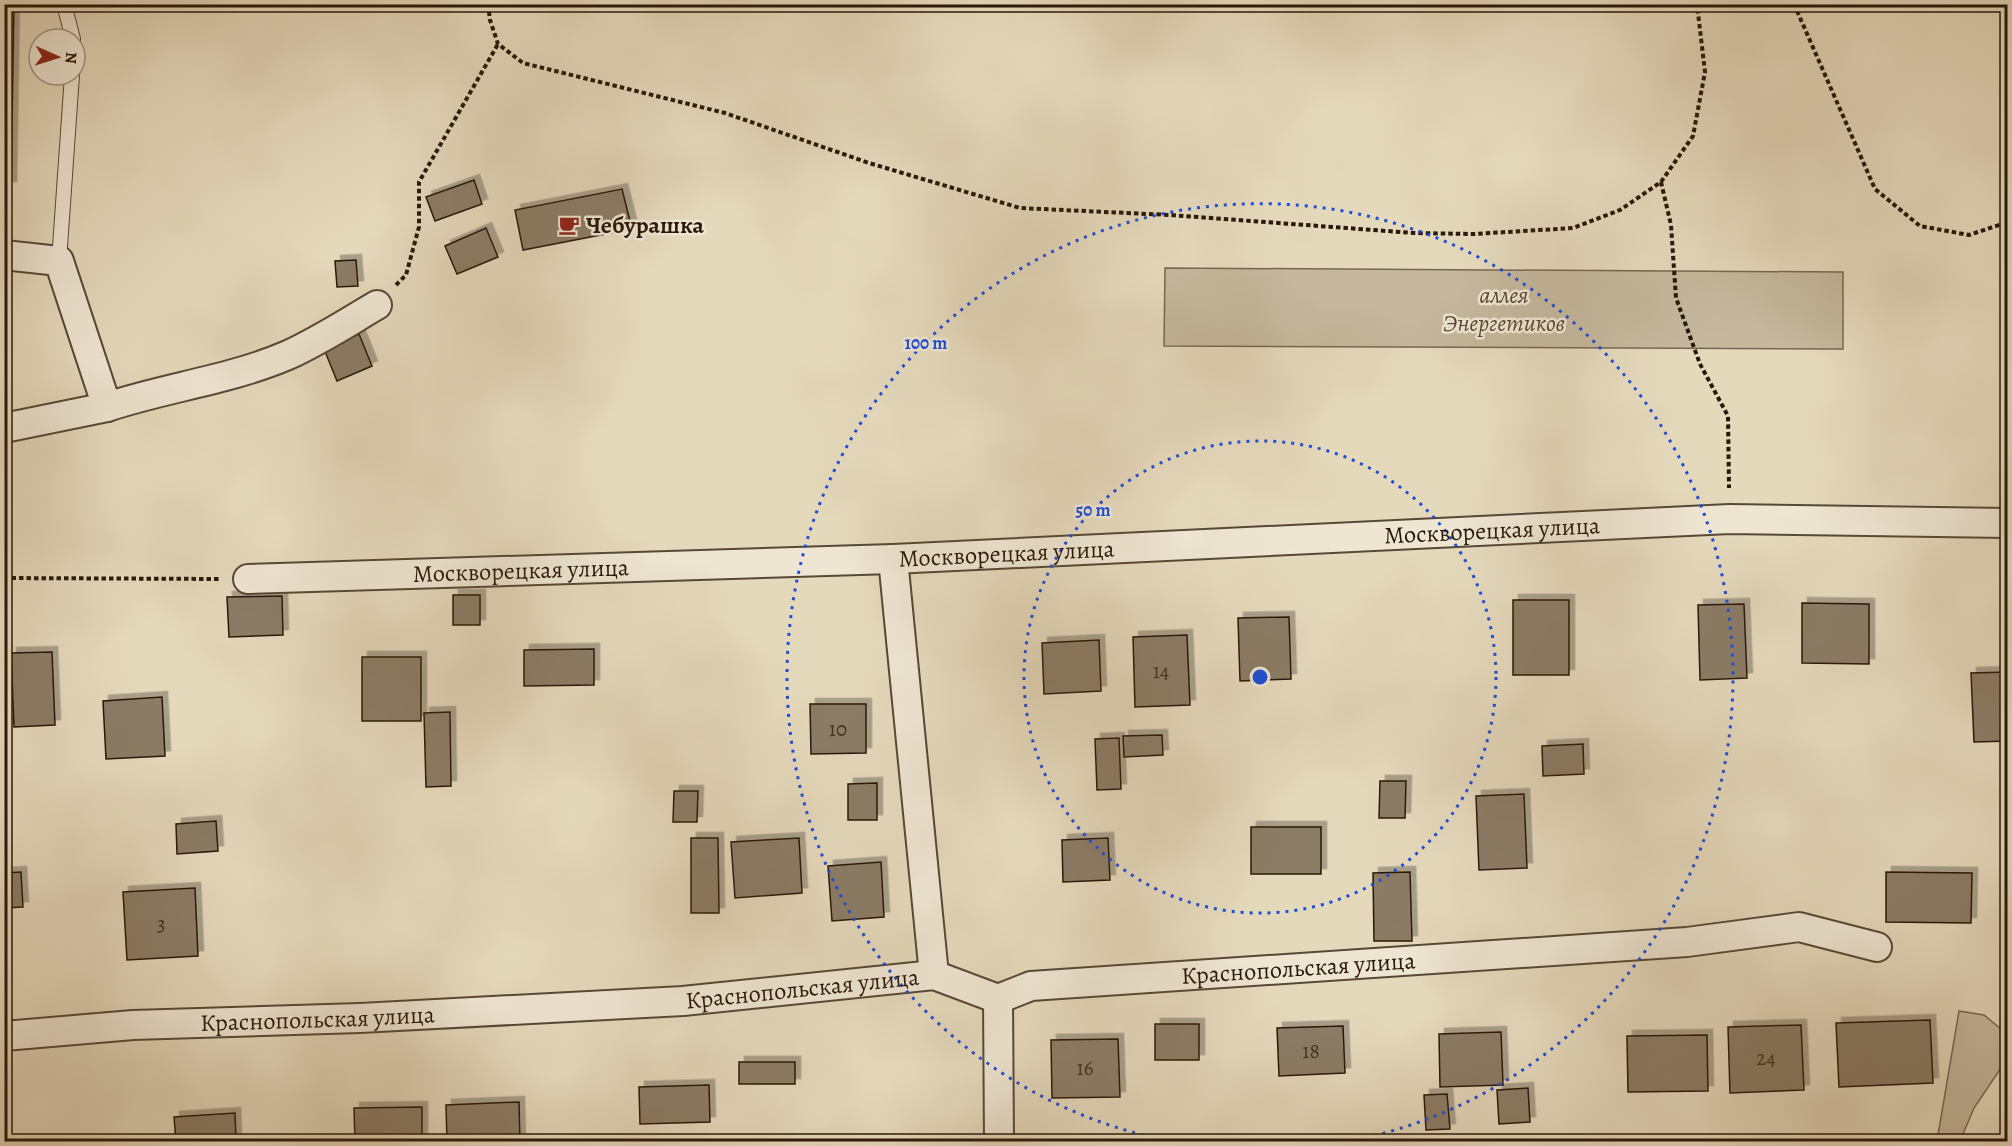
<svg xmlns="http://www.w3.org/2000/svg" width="2012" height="1146" viewBox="0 0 2012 1146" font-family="Alegreya,serif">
<defs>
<filter id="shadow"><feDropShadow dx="5.5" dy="-5.5" stdDeviation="0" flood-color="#0004"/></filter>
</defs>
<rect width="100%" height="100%" fill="#e5d9bc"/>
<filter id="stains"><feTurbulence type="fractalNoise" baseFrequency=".00333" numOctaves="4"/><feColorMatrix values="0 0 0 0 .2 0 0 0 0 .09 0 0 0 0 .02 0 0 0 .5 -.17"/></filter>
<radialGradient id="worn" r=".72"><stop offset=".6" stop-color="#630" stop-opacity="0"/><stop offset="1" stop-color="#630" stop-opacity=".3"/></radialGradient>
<g fill="#c5b89d" stroke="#776852" stroke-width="1.5">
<polygon points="1165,268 1843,272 1843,349 1164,346"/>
<polygon points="1959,1011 1984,1015 2007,1034 2007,1059 1974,1108 1960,1141 1937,1141"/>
</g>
<g fill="#8b7c66" stroke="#291808" stroke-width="1.5" filter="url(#shadow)">
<polygon points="4,4 14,4 11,187 4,187"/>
<polygon points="474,180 482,204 435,221 426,197"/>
<polygon points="622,189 632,229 523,250 515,210"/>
<polygon points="486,228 498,257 457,274 445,246"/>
<polygon points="356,260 358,286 337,287 335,261"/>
<polygon points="359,334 372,366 337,381 324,349"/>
<rect x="453" y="595" width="27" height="30"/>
<polygon points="282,596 283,635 229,637 227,597"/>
<rect x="1513" y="600" width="56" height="75"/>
<polygon points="1802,603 1869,604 1869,664 1802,663"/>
<polygon points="1744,604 1747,678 1700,680 1698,605"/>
<polygon points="1289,617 1291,679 1240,681 1238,618"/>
<polygon points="1187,635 1190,705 1135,707 1133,637"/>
<polygon points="1099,640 1101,691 1044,694 1042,643"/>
<polygon points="594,649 594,685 524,686 524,650"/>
<polygon points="52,652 55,725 14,727 11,653"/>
<rect x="362" y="657" width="59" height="64"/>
<polygon points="2008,672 2008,741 1974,742 1971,673"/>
<polygon points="162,697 165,756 106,759 103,701"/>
<polygon points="810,704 866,704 866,753 811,754"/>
<polygon points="450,712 451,786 426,787 424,713"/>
<polygon points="1162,735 1163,755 1124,757 1123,736"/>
<polygon points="1119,738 1121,789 1097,790 1095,739"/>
<polygon points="1583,744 1584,774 1543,776 1542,746"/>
<polygon points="1380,781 1406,781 1405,818 1379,818"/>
<polygon points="877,783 877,820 848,820 848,784"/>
<polygon points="674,791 698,791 697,822 673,822"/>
<polygon points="1524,794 1527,868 1479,870 1476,796"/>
<polygon points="216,821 218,851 177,854 176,824"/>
<rect x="1251" y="827" width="70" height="47"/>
<polygon points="691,838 718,838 719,913 691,913"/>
<polygon points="799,838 802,893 735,898 731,842"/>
<polygon points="1108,838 1110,880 1063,882 1062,840"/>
<polygon points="881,862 884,917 832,921 828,866"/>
<polygon points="21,872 23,907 4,908 4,873"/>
<polygon points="1410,872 1412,941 1374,941 1373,873"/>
<polygon points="1886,872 1972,873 1971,923 1886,922"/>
<polygon points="195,888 198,956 127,960 123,892"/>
<polygon points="1930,1020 1933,1083 1839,1087 1836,1023"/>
<rect x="1155" y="1024" width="44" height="36"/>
<polygon points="1801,1025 1804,1090 1730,1093 1728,1027"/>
<polygon points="1343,1026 1345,1073 1279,1076 1277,1028"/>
<polygon points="1501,1032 1503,1085 1440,1087 1439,1034"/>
<polygon points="1707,1035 1708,1091 1628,1092 1627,1036"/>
<polygon points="1118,1039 1120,1097 1052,1098 1051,1040"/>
<rect x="739" y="1062" width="56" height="22"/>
<polygon points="709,1085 710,1122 640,1124 639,1087"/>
<polygon points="1528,1088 1530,1122 1499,1124 1497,1090"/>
<polygon points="1447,1094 1450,1129 1426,1130 1424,1095"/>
<polygon points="519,1102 520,1142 447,1142 446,1105"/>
<polygon points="422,1107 422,1142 355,1142 354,1108"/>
<polygon points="235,1113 236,1142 176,1142 174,1117"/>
</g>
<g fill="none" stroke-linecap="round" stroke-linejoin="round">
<g stroke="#584835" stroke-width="16">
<g id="service">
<polyline points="64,4 73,39"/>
<polyline points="59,261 72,75"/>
</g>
</g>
<g stroke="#584835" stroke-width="32">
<g id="minor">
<polyline points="4,255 59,261 107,407 4,428"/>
<path d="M107,407c60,-20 123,-27 181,-52 31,-14 60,-33 89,-50"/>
<polyline points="893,559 934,975"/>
<path id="s1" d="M248,579l645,-20 837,-40 278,4"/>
<polyline points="998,999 999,1142"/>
<path id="s2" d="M4,1036l129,-11 227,-7 323,-17 251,-26 64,24 33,-13 656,-44 112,-15 78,20"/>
</g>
</g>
<g stroke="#291808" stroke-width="4" stroke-dasharray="4.5 3" stroke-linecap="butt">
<polyline points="488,4 490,20 498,44 523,63 725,113 869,163 1020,208 1170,215 1414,233 1474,234 1573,228 1620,210 1661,182 1693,136 1705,72 1697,4"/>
<polyline points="1794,4 1875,189 1920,226 1969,235 2008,222"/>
<polyline points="1661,182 1671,225 1676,298 1700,364 1728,416 1729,488"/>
<polyline points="396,285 406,275 419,227 419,182 498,44"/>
<polyline points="4,578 220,579"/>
</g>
<use href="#service" stroke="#eee6d3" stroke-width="14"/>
<use href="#minor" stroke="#eee6d3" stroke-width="28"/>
</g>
<g fill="none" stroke="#1d4ed8" stroke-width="3" stroke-dasharray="3 6">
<circle cx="1260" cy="677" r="236"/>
<path d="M1170 1141A473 473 0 1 1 1350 1141"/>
</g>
<defs>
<g id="cafe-bare" transform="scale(1.62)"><path d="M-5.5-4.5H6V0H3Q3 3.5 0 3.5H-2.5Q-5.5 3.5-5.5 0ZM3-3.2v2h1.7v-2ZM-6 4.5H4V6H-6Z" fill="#8f2418" stroke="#eee6d3" stroke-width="2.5" paint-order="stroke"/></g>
</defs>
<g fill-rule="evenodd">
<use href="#cafe-bare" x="569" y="225"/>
</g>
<g text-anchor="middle" stroke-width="5" stroke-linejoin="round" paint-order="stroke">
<g font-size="21" fill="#423120">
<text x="1161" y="678">14</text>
<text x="838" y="736">10</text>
<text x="161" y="931">3</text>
<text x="1311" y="1058">18</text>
<text x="1766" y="1065">24</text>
<text x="1085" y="1075">16</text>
</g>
<g font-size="24" font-weight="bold" fill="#291808" stroke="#eee6d3" text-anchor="start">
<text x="586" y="233">Чебурашка</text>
</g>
<g font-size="24" font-style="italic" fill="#584835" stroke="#eee6d3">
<text x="1504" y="303">аллея<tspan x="1504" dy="28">Энергетиков</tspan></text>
</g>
<g font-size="24" fill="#291808" stroke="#eee6d3">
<text dy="8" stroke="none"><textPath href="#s1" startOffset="1245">Москворецкая улица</textPath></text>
<text dy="8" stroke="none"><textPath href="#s1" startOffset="759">Москворецкая улица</textPath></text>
<text dy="8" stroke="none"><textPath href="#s1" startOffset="273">Москворецкая улица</textPath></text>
<text dy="8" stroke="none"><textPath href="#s2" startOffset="1304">Краснопольская улица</textPath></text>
<text dy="8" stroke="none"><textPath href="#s2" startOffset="800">Краснопольская улица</textPath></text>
<text dy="8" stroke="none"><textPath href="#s2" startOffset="314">Краснопольская улица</textPath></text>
</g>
</g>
<circle cx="1260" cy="677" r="9" fill="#1d4ed8" stroke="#eee6d3" stroke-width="3"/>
<g font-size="18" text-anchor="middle" font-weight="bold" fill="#1d4ed8" stroke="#eee6d3" stroke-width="5" stroke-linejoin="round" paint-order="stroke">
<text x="926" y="349">100 m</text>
<text x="1093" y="516">50 m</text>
</g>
<rect width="2012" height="1146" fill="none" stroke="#e5d9bc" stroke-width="24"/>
<rect x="6" y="6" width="2000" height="1134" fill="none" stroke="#291808" stroke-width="3"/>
<rect x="12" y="12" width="1988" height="1122" fill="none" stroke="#291808" stroke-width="1.5"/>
<g transform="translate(57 57) rotate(93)"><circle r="28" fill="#eee6d3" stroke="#9f9482" stroke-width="1.5"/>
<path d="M0-4.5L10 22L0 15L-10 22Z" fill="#8f2418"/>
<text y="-9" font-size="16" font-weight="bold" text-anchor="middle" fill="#291808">N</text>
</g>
<rect width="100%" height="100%" filter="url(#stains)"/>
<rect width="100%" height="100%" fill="url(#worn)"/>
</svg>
